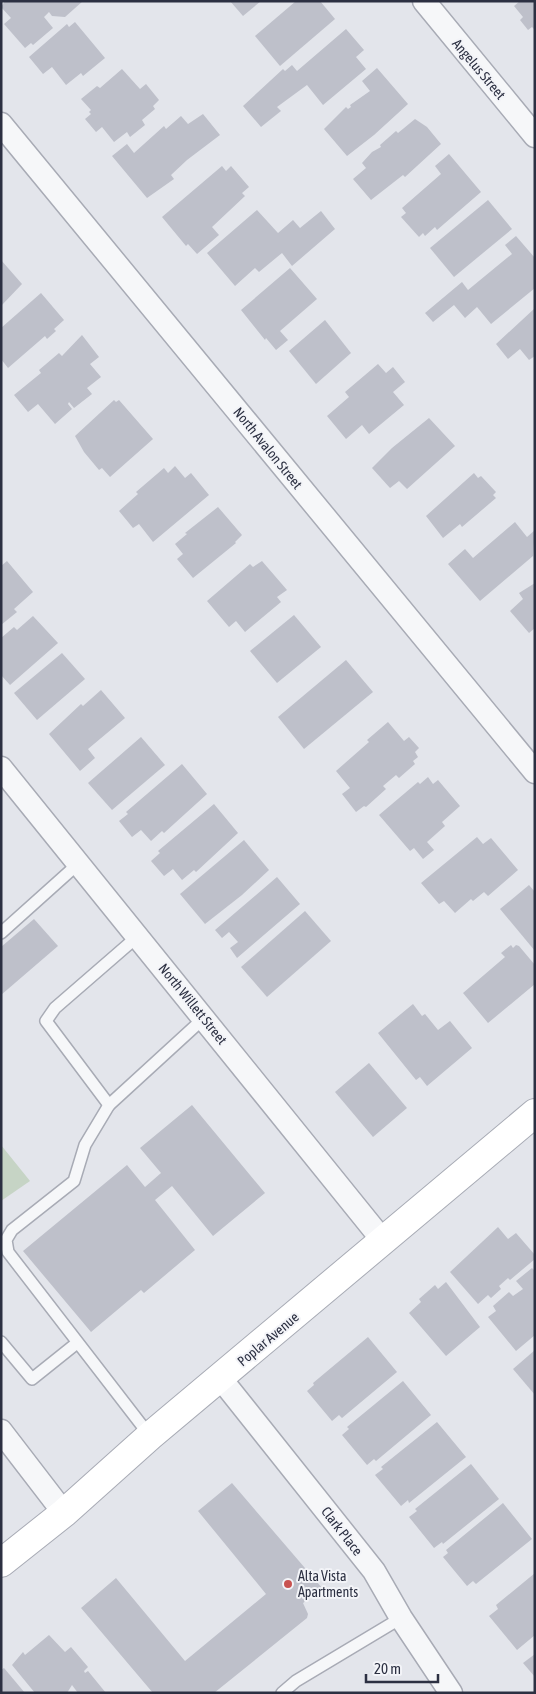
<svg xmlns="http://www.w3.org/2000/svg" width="536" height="1694" viewBox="0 0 536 1694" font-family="'Asap Condensed',sans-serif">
<rect width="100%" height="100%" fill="#e3e5eb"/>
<polygon fill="#c6d4c5" points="1,1145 30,1181 1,1201"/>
<g fill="#bec0ca">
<polygon points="5,1 83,1 65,17 52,16 49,12 44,17 53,28 33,45 31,43 25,48 4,24 11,18 1,7"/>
<polygon points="230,1 261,1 243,16"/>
<polygon points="296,1 320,1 335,19 280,66 255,36"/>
<polygon points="520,1 535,1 535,30 532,27 528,30 520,20 523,17 514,6"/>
<polygon points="75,22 105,58 83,76 81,73 66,85 52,67 43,74 29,57 67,24 69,27"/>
<polygon points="346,29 364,50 356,57 366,69 323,105 307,85 277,107 281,111 261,127 243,106 283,69 285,71 292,65 297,71"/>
<polygon points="377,68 408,104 374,135 347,156 324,129 346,107 348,109 351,107 350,105 370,91 362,81"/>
<polygon points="122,69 140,89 146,84 159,100 153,106 155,109 142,120 145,125 130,137 127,132 114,142 102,127 96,132 85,119 91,114 89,112 91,110 81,99 97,86 100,88"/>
<polygon points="203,114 220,135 187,160 171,175 174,179 147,198 112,156 127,144 134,153 164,126 166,129 181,116 188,124"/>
<polygon points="415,119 427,127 441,144 405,177 403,175 371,200 353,179 366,168 362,163 372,152 381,147 380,145 396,131 398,133"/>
<polygon points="449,154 481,192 437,230 435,227 425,236 423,233 419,237 401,217 406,213 402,208 441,174 435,166"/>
<polygon points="222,166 226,171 231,166 249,187 242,193 245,196 212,227 219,235 197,254 188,244 186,246 162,217"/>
<polygon points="488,200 512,229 454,277 430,248"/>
<polygon points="257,210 278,233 293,220 300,228 321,211 335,229 292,266 282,253 259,272 255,268 235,286 207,253"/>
<polygon points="516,236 535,258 535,288 491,324 477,307 465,318 454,305 433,322 425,313 462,282 468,290 502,262 512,254 505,245"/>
<polygon points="1,260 22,284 1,306"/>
<polygon points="290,268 317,299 280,331 288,340 276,350 266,338 265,340 241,310"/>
<polygon points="41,293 64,320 54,329 56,331 47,339 45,336 8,368 1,359 1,328"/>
<polygon points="535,308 535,356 529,360 520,349 508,359 496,344"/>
<polygon points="325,320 351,353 316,384 289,351"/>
<polygon points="82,335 99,357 90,364 101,377 87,388 92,394 74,408 69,402 68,404 72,409 55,424 38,404 28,412 14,395 41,373 39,370 59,353 62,356"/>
<polygon points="378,364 386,373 393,367 405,382 393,392 404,405 369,434 362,425 346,439 327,416 349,397 345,392"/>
<polygon points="114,400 116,402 119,400 153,439 110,477 102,468 99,470 84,452 75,436"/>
<polygon points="429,418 455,446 407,489 399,481 390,488 372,468 392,448"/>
<polygon points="175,466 185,478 191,473 209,495 153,542 139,524 133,528 119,511 138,494 136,492 164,468 168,473"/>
<polygon points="474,473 478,478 481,476 496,492 493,495 496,498 462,527 460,524 443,538 426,516"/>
<polygon points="218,507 242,535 235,542 236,543 193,578 177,559 183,554 175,544 187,534 185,533"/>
<polygon points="515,522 527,537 535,530 533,556 480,601 448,564 465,549 473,558"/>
<polygon points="7,561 33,592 14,609 17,612 1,625 1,566"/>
<polygon points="262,561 287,590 277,597 281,602 245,632 236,621 229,627 207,601 250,564 253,567"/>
<polygon points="535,583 535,628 529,633 510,611 523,599 519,593"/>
<polygon points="294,615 321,647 277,683 250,651"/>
<polygon points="33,616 58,643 10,685 1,675 1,638 14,627 17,630"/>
<polygon points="62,653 85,679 37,720 14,693"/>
<polygon points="346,660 373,692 304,749 278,717"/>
<polygon points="101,690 125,718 88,749 95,758 80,771 49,734 81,704 83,706"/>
<polygon points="388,722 404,741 409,737 419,748 415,752 418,757 413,761 415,764 399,778 396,775 383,786 386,789 366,807 364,806 356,812 342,794 350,788 336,771 369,742 367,740"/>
<polygon points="141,737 165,765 112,810 88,783"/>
<polygon points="182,764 207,794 164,833 162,831 151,841 141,830 132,837 119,821 128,814 126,812"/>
<polygon points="428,777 433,784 438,780 460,806 442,822 445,826 427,842 434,850 423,859 414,848 410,851 379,815 418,782 420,784"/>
<polygon points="214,804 238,833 196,872 194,870 182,880 173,869 164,876 151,861 160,853 158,851"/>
<polygon points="477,837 483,844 491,838 518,870 488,896 484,892 473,901 471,899 455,913 444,901 439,904 421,883"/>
<polygon points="244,840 269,870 242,895 205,924 180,894"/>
<polygon points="277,877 300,904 237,958 230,948 238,942 229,932 222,938 215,930"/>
<polygon points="529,885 535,892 535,951 500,909"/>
<polygon points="305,911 331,941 267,997 241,967"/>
<polygon points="34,919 58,946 1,995 1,947"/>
<polygon points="511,945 513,948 516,945 519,946 535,965 535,984 488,1023 463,993 505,957 501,953"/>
<polygon points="413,1004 422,1016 425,1014 438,1030 450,1021 472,1048 427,1086 420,1077 416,1080 378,1033"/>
<polygon points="369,1063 407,1108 373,1137 335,1092"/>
<polygon points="192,1105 265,1193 213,1236 172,1186 155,1200 195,1250 144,1293 141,1290 91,1332 23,1251 127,1165 145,1187 161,1173 140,1148"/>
<polygon points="498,1227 508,1239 516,1233 535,1255 535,1259 510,1280 508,1278 499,1286 501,1289 491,1298 488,1295 478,1304 450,1272"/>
<polygon points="532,1268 535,1271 535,1335 516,1351 488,1317 496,1311 493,1306 509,1292 513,1296 523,1289 516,1281"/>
<polygon points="446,1282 480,1327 446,1356 409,1313 421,1302 419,1299 435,1285 438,1289"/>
<polygon points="368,1337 397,1372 342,1418 339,1415 332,1421 307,1391 314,1385 313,1383"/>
<polygon points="535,1350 535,1395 513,1369"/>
<polygon points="403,1381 431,1415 376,1461 374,1459 367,1465 342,1435 349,1429 347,1427"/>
<polygon points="437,1422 466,1457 409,1503 408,1500 401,1506 375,1475 383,1469 381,1467"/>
<polygon points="471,1464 499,1499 443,1544 442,1542 434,1548 409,1517 417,1511 415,1509"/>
<polygon points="232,1483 323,1589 303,1603 308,1614 307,1618 214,1693 153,1693 81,1608 116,1578 185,1661 266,1594 198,1511"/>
<polygon points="503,1503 532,1539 476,1584 473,1581 467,1586 443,1557 448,1553 446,1550"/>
<polygon points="535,1573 535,1635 517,1650 489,1616 498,1609 496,1605"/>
<polygon points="49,1635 65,1652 71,1647 88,1667 84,1671 85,1673 88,1671 106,1693 78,1693 72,1685 67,1693 35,1693 12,1665 23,1652 25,1655"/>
<polygon points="535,1654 535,1677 523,1663"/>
<polygon points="4,1668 25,1693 1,1693 1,1670"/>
</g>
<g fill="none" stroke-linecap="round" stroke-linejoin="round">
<g stroke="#a8abb5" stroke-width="14">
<g id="lane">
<polyline points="1,933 79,863"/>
<polyline points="109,1105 46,1021 55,1008 138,936"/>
<polyline points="1,1342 32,1379 77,1343"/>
<polyline points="150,1436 8,1252 6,1240 12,1230 74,1181 85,1145 109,1105 204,1018"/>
<polyline points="282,1693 296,1681 401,1618"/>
</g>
</g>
<g stroke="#a8abb5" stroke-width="25">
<g id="street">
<polyline points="424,1 535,136"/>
<polyline points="1,124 535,772"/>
<polyline points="1,768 384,1242"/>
<polyline points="221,1379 374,1571 401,1618 451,1693"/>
<polyline points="1,1431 64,1513"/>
</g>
</g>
<g stroke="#a8abb5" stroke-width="30">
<polyline id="secondary" points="1,1563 64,1513 150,1436 535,1113"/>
</g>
<use href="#lane" stroke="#f6f7f9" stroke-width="11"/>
<use href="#street" stroke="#f6f7f9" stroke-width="22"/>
<use href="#secondary" stroke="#fff" stroke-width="28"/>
</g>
<circle fill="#c85250" stroke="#f3f4f8" stroke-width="2" cx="288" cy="1584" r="5"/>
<g text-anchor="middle" stroke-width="4" stroke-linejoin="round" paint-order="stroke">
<g font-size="14" fill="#2c3042" stroke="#f3f4f8">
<text transform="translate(479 69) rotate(50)" y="5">Angelus Street</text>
<text transform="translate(268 448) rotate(51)" y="5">North Avalon Street</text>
<text transform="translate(193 1004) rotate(51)" y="5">North Willett Street</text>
<text transform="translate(268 1339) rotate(-40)" y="5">Poplar Avenue</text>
<text transform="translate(342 1531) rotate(52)" y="5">Clark Place</text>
</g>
<g font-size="14" fill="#2c3042" stroke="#f3f4f8" text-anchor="start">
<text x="298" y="1581">Alta Vista<tspan x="298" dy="16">Apartments</tspan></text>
</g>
</g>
<rect width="536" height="1694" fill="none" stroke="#2c3042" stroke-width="5"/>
<path d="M366 1674v8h72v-8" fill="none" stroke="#2c3042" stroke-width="2.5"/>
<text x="374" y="1674" font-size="15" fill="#2c3042" stroke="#f3f4f8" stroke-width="4" paint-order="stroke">20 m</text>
</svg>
